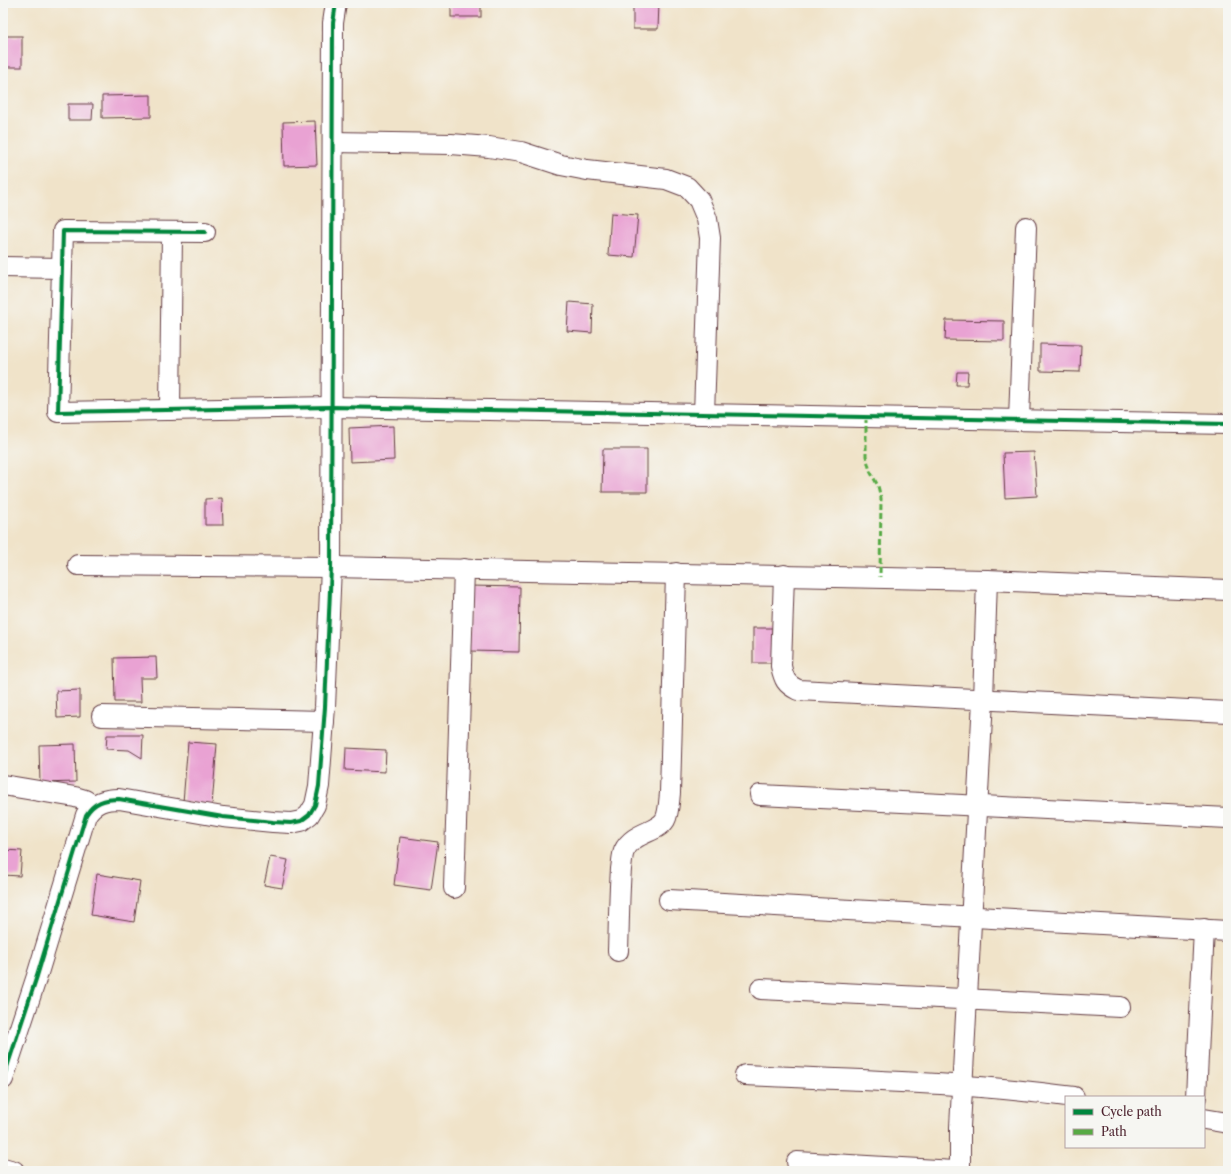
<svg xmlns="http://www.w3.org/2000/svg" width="1231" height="1174" viewBox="0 0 1231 1174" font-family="'Libre Caslon Text',serif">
<rect width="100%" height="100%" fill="#f6f6f2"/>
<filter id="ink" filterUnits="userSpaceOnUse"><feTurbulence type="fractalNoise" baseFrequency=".025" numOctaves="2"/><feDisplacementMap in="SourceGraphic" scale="8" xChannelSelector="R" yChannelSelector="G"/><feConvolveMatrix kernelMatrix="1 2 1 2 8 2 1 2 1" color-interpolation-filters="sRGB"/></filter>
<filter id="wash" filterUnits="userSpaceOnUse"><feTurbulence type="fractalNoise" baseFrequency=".012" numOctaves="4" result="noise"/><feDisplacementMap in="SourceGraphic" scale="16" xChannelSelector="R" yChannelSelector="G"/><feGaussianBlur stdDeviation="0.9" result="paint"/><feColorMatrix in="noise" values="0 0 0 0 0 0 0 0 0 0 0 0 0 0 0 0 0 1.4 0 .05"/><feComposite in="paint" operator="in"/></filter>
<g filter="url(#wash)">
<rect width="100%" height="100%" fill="#f0e3c9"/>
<g id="blocks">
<g fill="#e9a2d3">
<rect x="451" y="3" width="30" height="14"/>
<polygon points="633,3 659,3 658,29 633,29"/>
<rect x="3" y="36" width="19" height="31"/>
<polygon points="151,95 151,117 102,118 102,96"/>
<polygon points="68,104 93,104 92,120 68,120"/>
<polygon points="315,121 317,165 284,166 283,122"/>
<polygon points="611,213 638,215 634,257 608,255"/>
<polygon points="569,302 593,304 592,333 567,331"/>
<polygon points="946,320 1004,321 1004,341 945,340"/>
<polygon points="1040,344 1081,345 1080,372 1040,371"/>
<polygon points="957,372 968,372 967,385 956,385"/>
<polygon points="393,426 394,460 350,462 349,428"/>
<polygon points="603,449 647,449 647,492 602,492"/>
<polygon points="1034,452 1037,496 1005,498 1003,453"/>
<polygon points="222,498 223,525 205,525 205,499"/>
<polygon points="470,586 520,587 519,652 469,651"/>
<rect x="753" y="628" width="19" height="35"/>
<polygon points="156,657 157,678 140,678 141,702 115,702 114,658"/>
<polygon points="80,690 80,717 57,718 56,691"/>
<polygon points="107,735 143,735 142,758 129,750 106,749"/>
<polygon points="188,742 217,744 212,805 183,802"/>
<polygon points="75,744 76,782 40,783 39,745"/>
<polygon points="346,748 386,750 385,772 345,770"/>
<polygon points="400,837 438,842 431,890 394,885"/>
<polygon points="3,850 22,851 20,876 3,875"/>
<polygon points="270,857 288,860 282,888 264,885"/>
<polygon points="97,874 140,881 134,922 91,915"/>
</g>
</g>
</g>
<g filter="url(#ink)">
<use href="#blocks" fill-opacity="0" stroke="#633c43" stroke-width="1"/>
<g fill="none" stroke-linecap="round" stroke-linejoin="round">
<g stroke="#633c43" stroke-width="22">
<g id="street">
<polyline points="333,142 451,144 489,147 521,152 561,165 587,170 666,179 687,187 699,200 707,219 710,238 704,414"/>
<polyline points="205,232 63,231 58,412 331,407 1228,424"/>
<polyline points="3,267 61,268"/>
<polyline points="170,410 172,232"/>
<polyline points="1019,420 1026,227"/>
<polyline points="78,565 331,567 987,580 1228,590"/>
<path d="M784,575l-3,91c3,14 5,18 17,24l430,22"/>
<polyline points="102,716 324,721"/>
<polyline points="3,785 75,797 85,800 93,806"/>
<polyline points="760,795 1228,818"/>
<polyline points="454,888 464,569"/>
<polyline points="669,900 1228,931"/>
<path d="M618,951c1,-27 1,-55 3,-82 1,-6 1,-13 3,-18 9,-19 33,-18 41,-31 4,-7 4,-19 5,-27l6,-220"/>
<polyline points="761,989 1120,1007"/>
<path d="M745,1075c109,5 220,7 329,22"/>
<path d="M3,1079l34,-103 49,-161c8,-13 19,-16 33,-16l104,18 50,5 18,1 10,-2 8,-6 6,-10 4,-19 6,-79 6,-140 2,-544 3,-20"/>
<polyline points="1196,1097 1204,929"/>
<polyline points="1204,1119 1228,1123"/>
<polyline points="797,1162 955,1171"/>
<polyline points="3,1168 14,1171"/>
<polyline points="960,1171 960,1127 983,700 987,580"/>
</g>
</g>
<use href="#street" stroke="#fff" stroke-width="20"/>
<polyline stroke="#57aa44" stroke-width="3" stroke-dasharray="6 3" stroke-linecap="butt" points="866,417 866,456 870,471 878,486 881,498 880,577"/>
<g stroke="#f6f6f2" stroke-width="6">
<g id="cycleway">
<polyline points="205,232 63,231 58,412 331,407 1228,424"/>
<path d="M3,1079l34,-103 49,-161c8,-13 19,-16 33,-16l104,18 50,5 18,1 10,-2 8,-6 6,-10 4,-19 6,-79 6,-140 2,-544 3,-20"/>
</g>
</g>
<use href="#cycleway" stroke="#00873e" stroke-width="4"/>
</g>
</g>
<rect width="1231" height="1174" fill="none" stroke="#f6f6f2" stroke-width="16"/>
<rect x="1065" y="1096" width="140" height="52" fill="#f6f6f2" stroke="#b1a0a2"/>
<rect x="1073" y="1109" width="20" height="6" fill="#00873e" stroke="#b1a0a2"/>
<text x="1101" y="1116" font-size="12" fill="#4a1f2b">Cycle path</text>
<rect x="1073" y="1129" width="20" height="6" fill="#57aa44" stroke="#b1a0a2"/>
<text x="1101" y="1136" font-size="12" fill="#4a1f2b">Path</text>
</svg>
